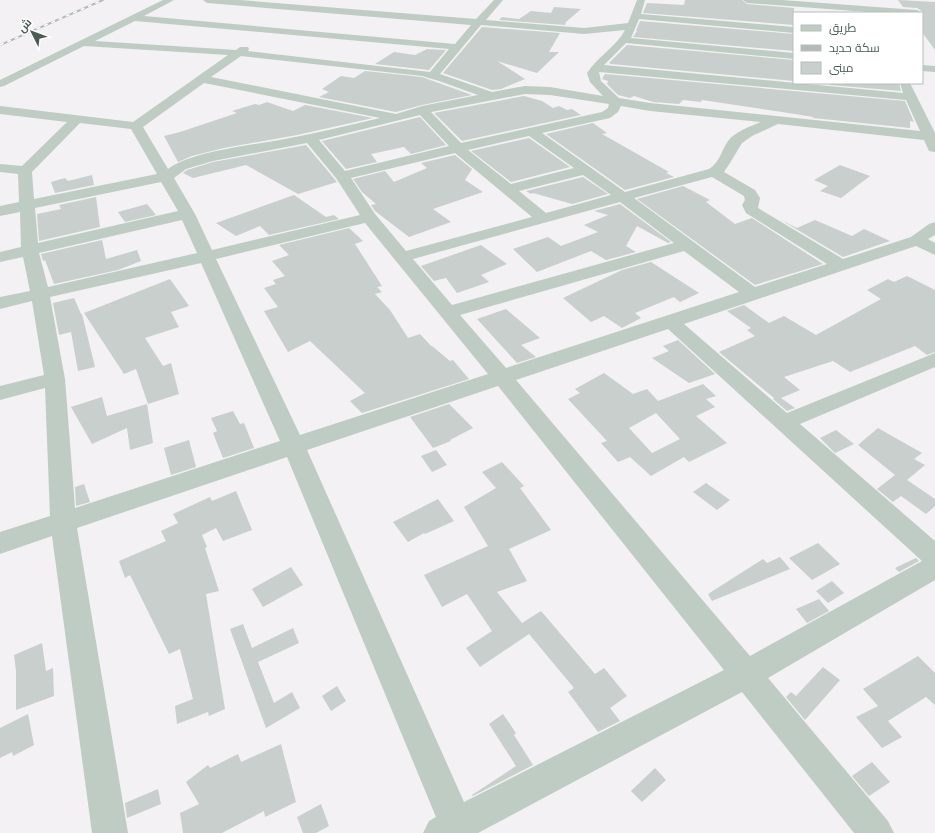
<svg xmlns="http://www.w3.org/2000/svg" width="935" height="833" viewBox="0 0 935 833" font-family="Arial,Cairo,sans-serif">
<rect width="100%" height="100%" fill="#f3f1f3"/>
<g fill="#c8cfcd" fill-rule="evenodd">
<polygon points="685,0 742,0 747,4 794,8 794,25 643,13 647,3 684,5"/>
<polygon points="898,0 935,2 935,50 922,32 923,12 917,8 903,7"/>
<polygon points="554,7 581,9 566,22 565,25 499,20 502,17 519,19 531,11 551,13"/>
<polygon points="640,21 794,34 794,51 633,37 637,31 636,31"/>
<polygon points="482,27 560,33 549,52 559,52 537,73 497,61 525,79 501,89 492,90 443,73"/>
<polygon points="627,45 794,60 794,81 611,64 609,63"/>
<polygon points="427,49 446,50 429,70 375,64 394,52 415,55"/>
<polygon points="365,71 422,77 472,95 422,105 396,112 319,97 329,92 322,89 341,76 354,78"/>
<polygon points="605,74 905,101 914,122 910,121 910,128 813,118 813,117 795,114 702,100 701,102 683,100 679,104 653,102 634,96 630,98 618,95 607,84 608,81 602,79"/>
<polygon points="830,83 899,83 901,91 830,85"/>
<polygon points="524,96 542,101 553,108 559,106 567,110 572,109 581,115 462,141 434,113"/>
<polygon points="267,102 293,111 305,105 373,118 297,135 224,148 192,156 178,162 164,136 180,132 237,113 232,111 255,104 259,105"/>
<polygon points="420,117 446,145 411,154 404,147 371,154 377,162 346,169 322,141"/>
<polygon points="593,123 607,133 602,134 669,172 666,173 674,177 625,190 546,134"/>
<polygon points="529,138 570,167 511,182 471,151"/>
<polygon points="306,145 337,182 298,194 246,165 193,178 183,173 187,170 213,162"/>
<polygon points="455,155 472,169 465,180 483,192 433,209 451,222 409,237 375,211 371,205 376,204 362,192 353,179 385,171 394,182 427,168 421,163"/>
<polygon points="840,165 870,176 841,198 820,191 828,186 814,180"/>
<polygon points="92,175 94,185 55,193 51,182 65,178 68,181"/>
<polygon points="583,177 608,194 572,204 533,193 531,194 526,191"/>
<polygon points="683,186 710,200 706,202 735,224 752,218 823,264 755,285 637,199"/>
<polygon points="294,195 326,217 334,215 339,219 269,235 260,226 236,236 216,223"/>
<polygon points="96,197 100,227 39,241 37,214 61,209 59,205"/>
<polygon points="147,204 156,215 125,222 118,212"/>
<polygon points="620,204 671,242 668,243 637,226 626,246 636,252 606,260 591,251 537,272 513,249 548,237 561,246 598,232 584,225 608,215 594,211"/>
<polygon points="781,220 797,228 815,220 852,236 864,229 890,241 843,257"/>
<polygon points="349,228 363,241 355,244 382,286 377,287 382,292 375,294 390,310 408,338 420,334 431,346 432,346 450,361 453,360 469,379 362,413 350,401 365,393 310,341 288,352 264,311 278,307 264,288 276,284 273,280 285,276 272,261 289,255 279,245"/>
<polygon points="102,240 106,259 137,250 141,261 118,270 54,284 45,260 43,261 41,254"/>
<polygon points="481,245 507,264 481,275 489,282 457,293 446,278 434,281 421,266"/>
<polygon points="651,262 699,293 680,302 674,297 635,313 641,318 622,328 604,316 591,322 563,298 622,270"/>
<polygon points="907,276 935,290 935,352 927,355 915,346 850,372 833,361 784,377 800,390 781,398 795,408 787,411 773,399 774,398 719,352 755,336 747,330 751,328 727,311 744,305 769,323 784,316 816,335 881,299 867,290 888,279 894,282"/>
<polygon points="170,279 189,306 171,312 179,327 145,338 163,366 171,363 179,394 148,404 136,369 124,374 84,313"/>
<polygon points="74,298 81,314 82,314 95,367 78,371 71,332 59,335 53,303"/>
<polygon points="506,309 540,338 521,345 536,357 517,363 477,319"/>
<polygon points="678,340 715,374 689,383 652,358 669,351 663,346"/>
<path d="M604,373l29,21 14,-5 11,12 45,-17 13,12 -10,3 9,8 -19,9 31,27 -38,19 -5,-5 -33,19 -21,-19 -12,5 -17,-19 6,-2 -39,-42 12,-6 -5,-4zM656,413l24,26 -28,14 -23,-25z"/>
<polygon points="102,397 107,416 147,404 153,443 130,450 127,428 92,444 71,407"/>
<polygon points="449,404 473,428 450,440 451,441 433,448 410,417"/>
<polygon points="233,411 240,424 244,423 254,448 223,458 213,433 217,431 211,418"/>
<polygon points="878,428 922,453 914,459 925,465 907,480 935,499 935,506 926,514 901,496 893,502 877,489 895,475 858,445"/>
<polygon points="836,430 854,444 835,453 820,438"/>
<polygon points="189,440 196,467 171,475 164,448"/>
<polygon points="436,450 447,465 432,472 421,456"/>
<polygon points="502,462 524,486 520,488 551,530 509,549 527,581 497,592 522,623 541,611 595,674 604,668 627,696 610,708 620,721 598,732 568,692 574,688 529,634 480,667 466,648 492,631 467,594 442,607 424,575 488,546 464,507 496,488 482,472"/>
<polygon points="706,483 730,500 717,510 693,492"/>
<polygon points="84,484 90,502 76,506 75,487"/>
<polygon points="236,491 252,530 223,541 216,528 202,535 207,547 205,548 219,591 206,594 225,709 209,716 208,712 177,724 175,706 193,699 180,649 169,654 130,575 125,578 119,561 166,541 161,531 178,523 173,514 210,497 212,501"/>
<polygon points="438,499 454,521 425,534 424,533 408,542 393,522"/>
<polygon points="818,543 840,564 812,580 789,558"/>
<polygon points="780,557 790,569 712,601 708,594 763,559 767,563"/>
<polygon points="916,558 919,561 899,572 895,568"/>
<polygon points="291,567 303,585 263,607 252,589"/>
<polygon points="832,581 844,593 828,603 816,591"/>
<polygon points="819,599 829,611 807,623 796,609"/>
<polygon points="243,624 252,648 293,628 299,643 258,662 274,703 292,692 300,708 266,728 230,629"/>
<polygon points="42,643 46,671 53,668 54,696 16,710 16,671 14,655"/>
<polygon points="918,656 935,673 935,705 926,697 888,721 902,737 882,748 856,717 878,706 863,689"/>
<polygon points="823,667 840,680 805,720 786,697 791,692 796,696"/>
<polygon points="337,686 346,701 331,711 322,696"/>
<polygon points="28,714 34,745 13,756 12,752 0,758 0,728"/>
<polygon points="503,714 516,733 514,735 533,765 473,796 472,795 516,766 489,724"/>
<polygon points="281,744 296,802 265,817 264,811 222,833 183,833 180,813 199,804 186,782 208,765 210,768 238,754 241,762"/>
<polygon points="872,762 890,782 869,796 852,776"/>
<polygon points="655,768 666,780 642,802 631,791"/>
<polygon points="158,789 161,804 127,818 125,803"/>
<polygon points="321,804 329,826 316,833 303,833 297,817"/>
</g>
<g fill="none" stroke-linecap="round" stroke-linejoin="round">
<g fill="#beccc4" fill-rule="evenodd">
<path d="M163,0h11l-30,16 311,28 16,-19 -264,-22 -4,-3h37l236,19 18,-19h9l-17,20 98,8 44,-5 9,-23h8l-4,14 153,13v6l-155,-14 -8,19 163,15v6l-168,-16 -22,22 299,28 -3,-10h10l25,50v19l-6,-1 -5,-11 -146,-16 -26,12 -10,7 -12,20 -6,9 31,18 5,8 -2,10 85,51 68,-22 18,-13 6,-2v13l-7,4 7,4v12l-19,-9 -232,78 103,89 148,-60v14l-135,57 135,117v39l-167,98 120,143 6,12h-40l-112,-141 -264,141h-55l6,-12 7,-4 -149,-360 -210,71 51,305h-36l-40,-297 -52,18v-22l50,-16 -5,-128 -45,12v-14l44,-11 -12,-74 -32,8v-12l30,-6 -7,-34 -23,5v-10l21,-5 -1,-35 -20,4v-10l19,-4 -1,-28 -18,-2v-8l22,2 45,-44 -67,-8v-8l133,16 95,-67 -144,-9 -80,40 -4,1v-7zM135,21l314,28 -19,23 -182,-21 1,-2 -1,-2h-8l-4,3 -141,-9zM481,25l103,9 41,-4c-9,17 -27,26 -38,43l3,9 13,14 -53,-9 -25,-1 -33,6 -52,-18zM241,56l181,20 17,5 39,14 -56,11 -26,8 -185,-37zM599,72l307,28 14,31 -270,-28 -31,-5 -18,-17zM204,83l176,35c-31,7 -63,15 -95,21 -31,6 -93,12 -117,30l-25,-42zM525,94l25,1 59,9 -1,4 -6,4 -141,31 -30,-31zM621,106l29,5 111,11c-12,5 -25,9 -33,19 -7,10 -8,21 -19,28l-84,23 -83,-59 68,-15 8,-6zM420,115l29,31 -104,25 -26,-31zM80,123l51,6 26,45 -123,25 -2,-27zM529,136l45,32 -63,16 -43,-34zM307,143l29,35 24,37 -148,35 -17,-36 -21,-36 12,-9 27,-8zM455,153l77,64 -126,34 -31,-37 -24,-36zM583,175l28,20 -65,18 -27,-22zM712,177l32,19 1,4 -3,5 4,8 81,51 -72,23 -121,-89zM161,182l17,29 -140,32 -3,-35zM620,202l54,41 -222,62 -39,-46zM182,220l15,33 -149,34 -9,-34zM365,223l123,151 -188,61 -84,-176zM684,251l55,41 -233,76 -46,-53zM201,263l79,178 -205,67 -10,-129 -15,-82zM668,329l254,232 -172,95 -234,-276zM498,386l226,284 -260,132 -157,-352z"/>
<polygon points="743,0 782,0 917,10 922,13 881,13 747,3"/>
<polygon points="922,65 935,66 935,72 922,71"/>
</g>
<g stroke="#b3bab8" stroke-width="2">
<polyline id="rail" points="0,45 103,0"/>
</g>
<use href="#rail" stroke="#fff" stroke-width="1.5" stroke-dasharray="4" stroke-linecap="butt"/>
</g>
<rect x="793" y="12" width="130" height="72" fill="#ffffff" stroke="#b7bebb"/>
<rect x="801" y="25" width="20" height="6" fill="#beccc4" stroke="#b7bebb"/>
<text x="829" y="32" font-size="12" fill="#4a5c54">طريق</text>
<rect x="801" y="45" width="20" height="6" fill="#b3bab8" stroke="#b7bebb"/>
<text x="829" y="52" font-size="12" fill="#4a5c54">سكة حديد</text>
<rect x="801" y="62" width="20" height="12" fill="#c8cfcd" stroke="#b7bebb"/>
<text x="829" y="72" font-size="12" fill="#4a5c54">مبنى</text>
<g transform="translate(32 32) rotate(312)" stroke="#ffffff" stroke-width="3" paint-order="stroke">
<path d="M0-3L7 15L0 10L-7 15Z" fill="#4a5c54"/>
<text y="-6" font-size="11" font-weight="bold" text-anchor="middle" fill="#4a5c54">ش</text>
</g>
</svg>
